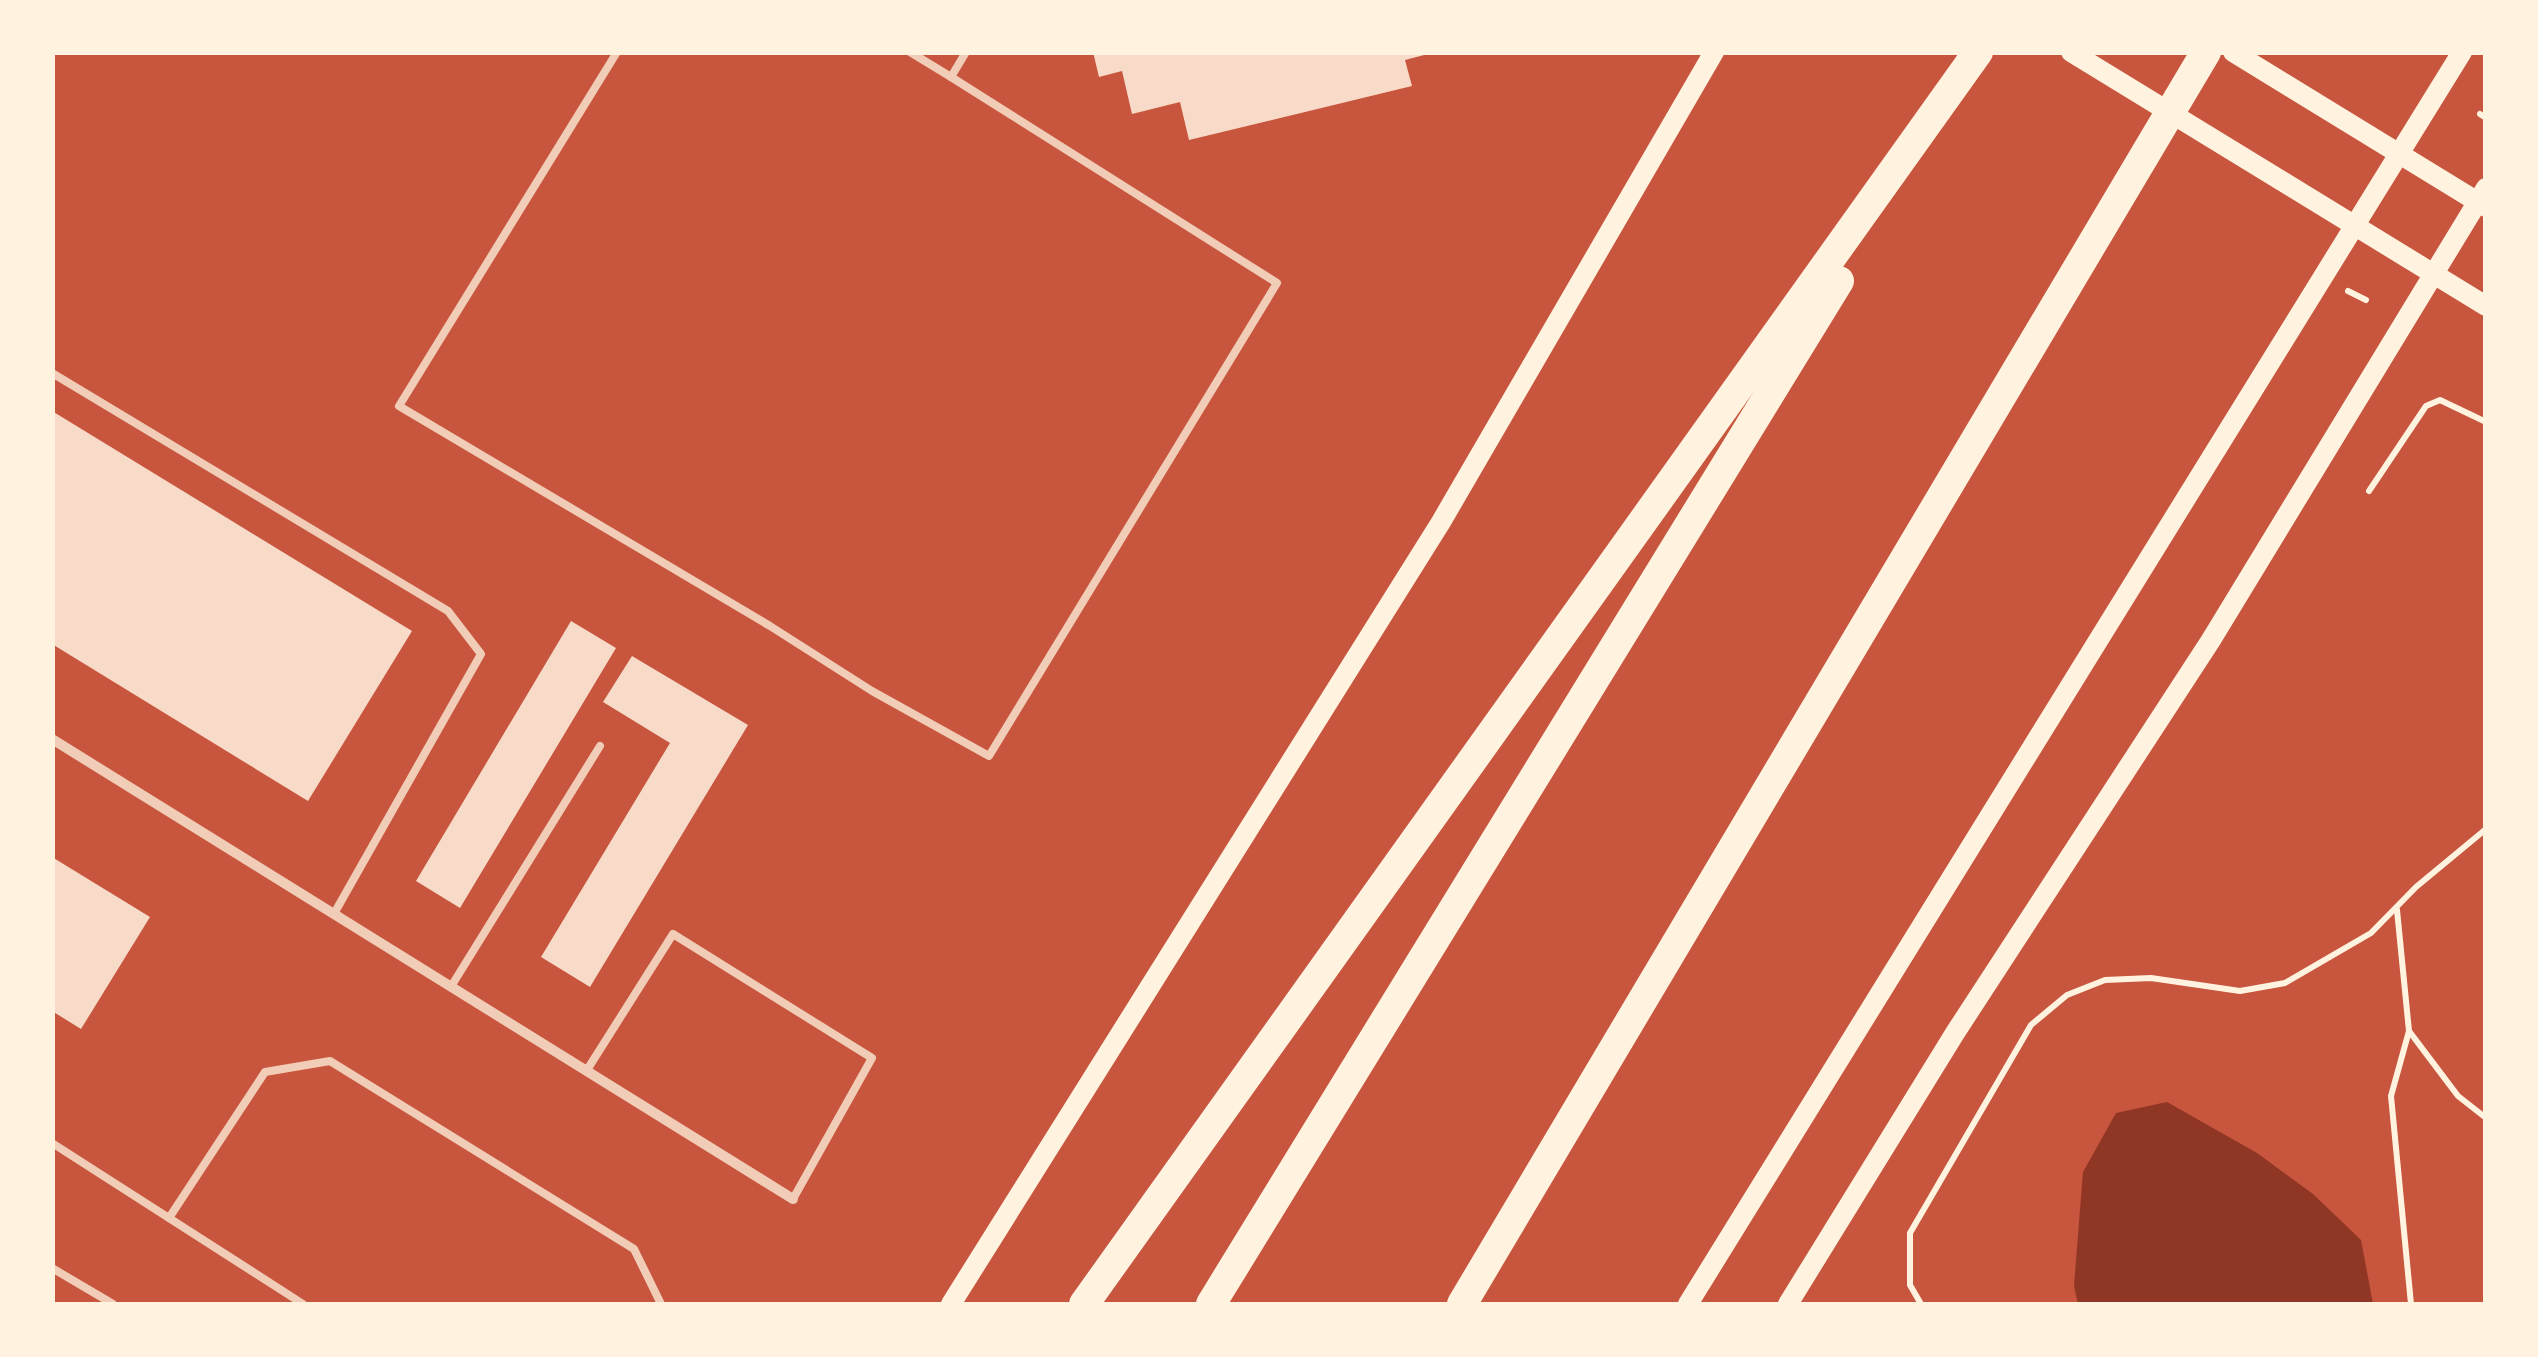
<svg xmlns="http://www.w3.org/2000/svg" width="2538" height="1357" viewBox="0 0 2538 1357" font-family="'Playfair Display',serif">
<rect width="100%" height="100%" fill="#c8553d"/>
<polygon fill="#8f3625" points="2167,1102 2257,1153 2313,1194 2361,1240 2373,1304 2078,1304 2074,1286 2083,1172 2116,1113"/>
<g fill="#f7dbc8">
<polygon points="1093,52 1428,52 1428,54 1405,60 1412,86 1189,140 1180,102 1132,114 1122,71 1099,77"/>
<polygon points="52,411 412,631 308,801 52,644"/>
<polygon points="571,621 616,648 460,908 416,881"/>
<polygon points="632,656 748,725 590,987 541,957 670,743 603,702"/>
<polygon points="52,857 150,917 81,1029 52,1011"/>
</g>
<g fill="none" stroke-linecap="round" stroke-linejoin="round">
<g stroke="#fff3e0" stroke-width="6">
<polyline points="2480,114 2486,118"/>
<polyline points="2348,291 2366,300"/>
<polyline points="2369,491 2426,406 2440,400 2486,422"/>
<polyline points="2397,910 2409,1031 2458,1096 2486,1118"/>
<polyline points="2409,1031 2391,1096 2411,1304"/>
<polyline points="1921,1304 1910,1285 1910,1233 2031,1025 2067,995 2105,980 2151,978 2240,991 2285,983 2371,933 2416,887 2486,829"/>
</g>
<g stroke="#f1ccb7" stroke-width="8">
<polyline points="617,52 399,406 770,626 872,691 989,756 1277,283 951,77 966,52"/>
<polyline points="910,52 951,77"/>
<polyline points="52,373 448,611 481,654 335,912"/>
<polyline points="452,985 600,746"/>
<polyline points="587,1070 673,934 872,1058 793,1199"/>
<polyline points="52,1143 303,1304"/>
<polyline points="169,1218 265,1072 330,1061 634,1249 661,1304"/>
<polyline points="52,1268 113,1304"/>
</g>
<polyline stroke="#f1ccb7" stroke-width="10" points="52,739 793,1199"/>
<g stroke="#fff3e0" stroke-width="20">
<polyline points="2071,52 2486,306"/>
<polyline points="2233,52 2486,207"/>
<polyline points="951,1304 1441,522 1714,52"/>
<polyline points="1688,1304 2462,52"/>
<polyline points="1788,1304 1955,1033 2211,640 2486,188"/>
</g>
<g stroke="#fff3e0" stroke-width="30">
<polyline points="1084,1304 1978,52"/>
<polyline points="1211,1304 1839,281"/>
<polyline points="1462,1304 2206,52"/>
</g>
</g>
<rect width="2538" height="1357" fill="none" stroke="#fff3e0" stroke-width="110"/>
</svg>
